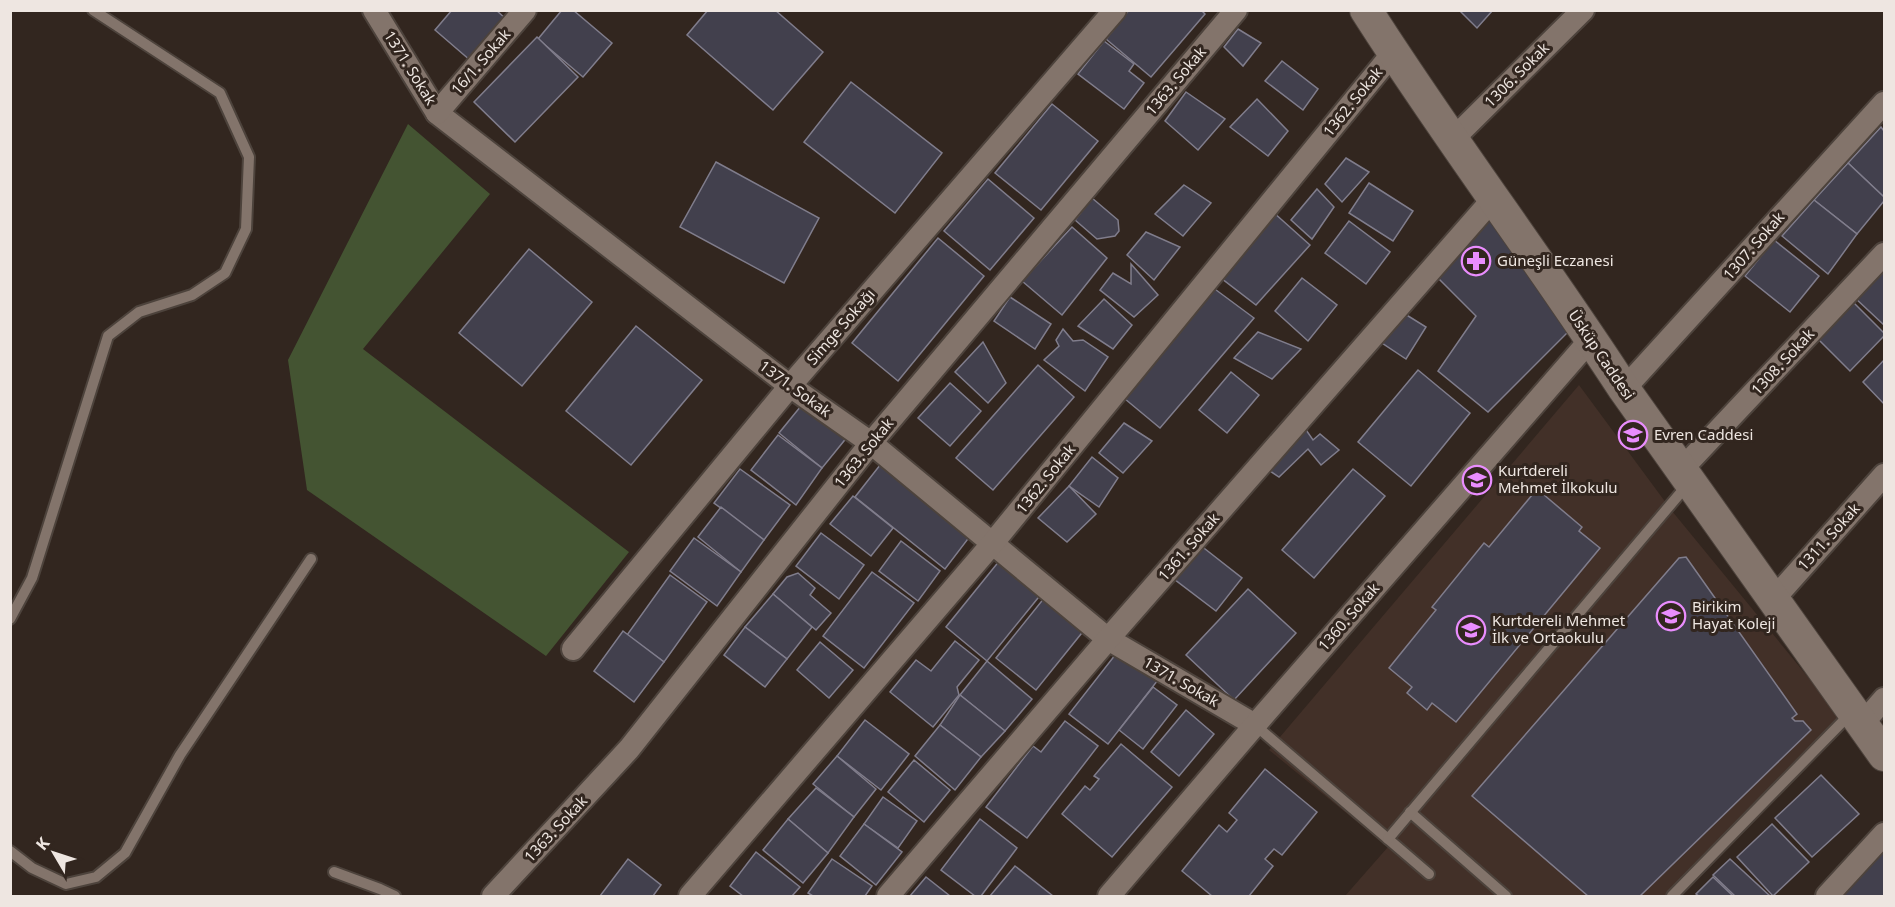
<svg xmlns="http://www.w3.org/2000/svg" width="1895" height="907" viewBox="0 0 1895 907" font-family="'Noto Sans',sans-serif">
<rect width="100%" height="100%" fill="#32261f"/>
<polygon fill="#423028" points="1579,385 1672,511 1844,721 1681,896 1345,896 1388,847 1269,750"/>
<polygon fill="#445432" points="408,124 490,194 363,349 629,552 546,656 307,490 288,360"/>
<g fill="#42404d" stroke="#807d8c" stroke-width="1.5">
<polygon points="452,10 496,10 506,19 471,61 435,30"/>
<polygon points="562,10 573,10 612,43 583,77 538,39"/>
<polygon points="708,10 775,10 823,52 773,110 687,35"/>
<polygon points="1129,10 1201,10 1205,14 1151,77 1106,39"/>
<polygon points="1459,10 1493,10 1477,28"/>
<polygon points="1238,29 1261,43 1243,66 1224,47"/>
<polygon points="537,37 578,77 515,142 474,102"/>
<polygon points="1104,41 1134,64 1129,71 1144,83 1124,109 1078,74"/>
<polygon points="1282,61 1318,89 1303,110 1265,81"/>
<polygon points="851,82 942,153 895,213 804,142"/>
<polygon points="1186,92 1225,119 1198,150 1165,121"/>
<polygon points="1257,99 1288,131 1268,156 1230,127"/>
<polygon points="1052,104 1098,141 1041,210 995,173"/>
<polygon points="1881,127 1884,131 1884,197 1848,163"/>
<polygon points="1346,158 1369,172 1342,202 1325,184"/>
<polygon points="716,162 819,218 784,283 680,227"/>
<polygon points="1848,163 1884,197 1884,201 1857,234 1814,200"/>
<polygon points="988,179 1034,218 990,270 944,231"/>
<polygon points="1369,183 1413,211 1393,241 1349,213"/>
<polygon points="1184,185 1211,203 1183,236 1155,214"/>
<polygon points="1317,189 1334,207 1312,239 1291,220"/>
<polygon points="1092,198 1118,220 1119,231 1115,236 1097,239 1075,220"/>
<polygon points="1814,200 1857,234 1828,274 1782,236"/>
<polygon points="1489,210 1572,328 1488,412 1438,371 1476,316 1432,272"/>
<polygon points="1273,212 1310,245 1256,305 1221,278"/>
<polygon points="1349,221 1390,252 1366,284 1325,253"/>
<polygon points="1072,227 1107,258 1062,315 1022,281"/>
<polygon points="1146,232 1180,247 1154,280 1127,255"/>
<polygon points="938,238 984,276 898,381 852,343"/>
<polygon points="1774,240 1819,276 1790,312 1745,276"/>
<polygon points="529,249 592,302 522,386 459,333"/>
<polygon points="1131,264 1158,295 1134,317 1100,290 1113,273 1131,284"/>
<polygon points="1884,265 1884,325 1854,297"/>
<polygon points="1302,278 1337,305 1308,341 1275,311"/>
<polygon points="1208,284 1254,318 1160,428 1119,394"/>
<polygon points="1010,297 1051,324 1035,349 994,321"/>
<polygon points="1104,299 1132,325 1113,349 1078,326"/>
<polygon points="1850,299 1884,333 1884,336 1850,371 1814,335"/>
<polygon points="1405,314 1426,327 1406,359 1379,341"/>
<polygon points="636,326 702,380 631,465 566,411"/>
<polygon points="1063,329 1073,341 1083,340 1108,357 1085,391 1044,360 1059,346 1056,340"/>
<polygon points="1258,332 1301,349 1272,379 1234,358"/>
<polygon points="983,342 1006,383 988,403 955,372"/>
<polygon points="1884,360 1884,404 1863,382"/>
<polygon points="1038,365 1074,397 993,490 956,458"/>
<polygon points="1418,370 1470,413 1411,486 1358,442"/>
<polygon points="1231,372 1259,395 1227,433 1199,410"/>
<polygon points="950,383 981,411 950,446 918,418"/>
<polygon points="805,401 848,436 822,468 779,433"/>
<polygon points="1124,423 1152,441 1123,473 1099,453"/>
<polygon points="1304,427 1313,440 1320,434 1339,450 1321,465 1308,449 1279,477 1267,469"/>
<polygon points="778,435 822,468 796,505 751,470"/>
<polygon points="1092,457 1118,478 1099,507 1069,486"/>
<polygon points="884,460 974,531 945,569 855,497"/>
<polygon points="740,469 790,505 764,540 714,503"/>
<polygon points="1353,469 1385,496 1314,578 1282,550"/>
<polygon points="1069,486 1096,514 1067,542 1038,518"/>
<polygon points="1537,489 1582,527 1579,531 1600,548 1456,722 1432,703 1427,710 1407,693 1412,687 1389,668 1436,610 1432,607 1484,543 1489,547"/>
<polygon points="853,496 893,528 871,556 830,524"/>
<polygon points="721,507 764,540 741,572 698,537"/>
<polygon points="821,533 864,565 839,599 796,566"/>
<polygon points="694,538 741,572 717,606 670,571"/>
<polygon points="901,541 940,571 918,601 879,571"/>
<polygon points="1200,545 1242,578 1216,611 1174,579"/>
<polygon points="1686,557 1797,714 1792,718 1795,721 1803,721 1811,730 1640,896 1588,896 1472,796 1679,558"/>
<polygon points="1000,560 1042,593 987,661 946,627"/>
<polygon points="872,572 914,603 864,668 823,636"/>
<polygon points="798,573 815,588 810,595 831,613 816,630 773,594 787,577"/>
<polygon points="670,575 707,602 664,662 627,635"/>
<polygon points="1248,589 1296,633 1234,700 1186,655"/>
<polygon points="773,594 812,627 787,659 745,627"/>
<polygon points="1045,597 1085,629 1036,690 996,658"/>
<polygon points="745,627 787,659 765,687 724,655"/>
<polygon points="623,631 664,662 634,702 594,671"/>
<polygon points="955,641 979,660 957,687 959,695 933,727 890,692 916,660 931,671"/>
<polygon points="820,642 853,670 829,698 797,670"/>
<polygon points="1119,650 1158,680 1108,744 1069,714"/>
<polygon points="987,661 1032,699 1005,731 960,695"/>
<polygon points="1153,687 1177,705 1143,749 1119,730"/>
<polygon points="960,695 1005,731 981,757 940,725"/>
<polygon points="1186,710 1214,734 1179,776 1151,752"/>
<polygon points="865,720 909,754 881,790 837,756"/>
<polygon points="1065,721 1098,746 1027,838 986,807 1033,746 1041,752"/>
<polygon points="940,725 981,757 955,790 915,756"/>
<polygon points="1121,744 1172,787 1112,857 1062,814 1085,786 1090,790 1099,779 1094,776"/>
<polygon points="837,756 876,789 854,817 813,784"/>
<polygon points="914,760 950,790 924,822 888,792"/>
<polygon points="1265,769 1317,812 1282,855 1274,849 1265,859 1273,866 1249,896 1212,896 1182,871 1219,825 1227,832 1237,820 1229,813"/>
<polygon points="1821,775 1859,814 1812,857 1775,818"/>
<polygon points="816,788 854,817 828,853 788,819"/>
<polygon points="883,797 917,821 898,848 864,824"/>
<polygon points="788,819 828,853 803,883 763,850"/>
<polygon points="980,819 1017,848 981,896 975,896 941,870"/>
<polygon points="864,824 902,852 876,885 840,856"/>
<polygon points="1772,824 1809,862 1773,896 1737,857"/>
<polygon points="1884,850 1884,896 1845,896 1842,893"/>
<polygon points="756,852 800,887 792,896 743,896 730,886"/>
<polygon points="628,859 661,885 653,896 600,896"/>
<polygon points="832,859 872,886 865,896 813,896 808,893"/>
<polygon points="1730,859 1770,896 1735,896 1713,875"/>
<polygon points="1015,866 1053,896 990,896"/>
<polygon points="926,877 950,896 910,896"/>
<polygon points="1713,877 1733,896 1699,896 1696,894"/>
</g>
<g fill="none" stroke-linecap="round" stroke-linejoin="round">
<g stroke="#4d433c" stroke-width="14">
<g id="lane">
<polyline points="10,619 32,578 108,336 139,312 192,295 225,273 246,229 249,157 220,93 93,10"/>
<polyline points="1255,725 1429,874"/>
<polyline points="1410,812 1506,896"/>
<polyline points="1388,839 1688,484"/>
<polyline points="10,851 32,868 66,884 96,877 125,853 180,755 311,559"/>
<polyline points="334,872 380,889 395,896"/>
<polyline points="1672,896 1852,712"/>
</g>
</g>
<g stroke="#4d433c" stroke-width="26">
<g id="street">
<polyline points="374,10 437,113 790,386 871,443 1108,639 1255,725"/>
<polyline points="437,113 525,10"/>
<polyline points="1452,140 1583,10"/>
<polyline points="1624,389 1884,103"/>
<polyline points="1681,470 1884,254"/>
<polyline points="1773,600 1884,475"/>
<polyline points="573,649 790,386 1115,10"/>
<polyline points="1863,723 1884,699"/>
<polyline points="493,896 629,749 871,443 1236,10"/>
<polyline points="690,896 992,544 1393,53"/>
<polyline points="888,896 1108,639 1493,199"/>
<polyline points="1109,896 1255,725 1591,339"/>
<polyline points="1827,896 1884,834"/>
</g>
</g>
<g stroke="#4d433c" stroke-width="34">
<path id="secondary" d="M1366,10c82,129 175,251 258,379l260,366"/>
</g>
<use href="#lane" stroke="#83746b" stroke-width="10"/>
<use href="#street" stroke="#83746b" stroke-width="22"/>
<use href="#secondary" stroke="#83746b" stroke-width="32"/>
</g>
<defs>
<g id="pharmacy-ring" transform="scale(1.5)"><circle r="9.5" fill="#32261f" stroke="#e98dfe" stroke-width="1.5"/><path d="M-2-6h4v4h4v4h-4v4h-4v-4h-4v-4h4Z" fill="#e98dfe"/></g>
<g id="school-ring" transform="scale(1.5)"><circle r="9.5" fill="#32261f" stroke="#e98dfe" stroke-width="1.5"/><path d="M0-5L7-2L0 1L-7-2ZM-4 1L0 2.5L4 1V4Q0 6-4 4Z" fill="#e98dfe"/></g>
</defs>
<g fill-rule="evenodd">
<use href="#pharmacy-ring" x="1476" y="261"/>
<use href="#school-ring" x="1633" y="435"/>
<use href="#school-ring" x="1477" y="480"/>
<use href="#school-ring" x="1671" y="616"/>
<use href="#school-ring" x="1471" y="630"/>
</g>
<g text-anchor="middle" stroke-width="6" stroke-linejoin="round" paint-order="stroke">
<g font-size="15" fill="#eee6e1" stroke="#32261f">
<text transform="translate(481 62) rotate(-49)" y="5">16/1. Sokak</text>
<text transform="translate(410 68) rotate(58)" y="5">1371. Sokak</text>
<text transform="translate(1517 75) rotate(-45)" y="5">1306. Sokak</text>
<text transform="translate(1176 81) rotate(-50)" y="5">1363. Sokak</text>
<text transform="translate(1353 102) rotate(-51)" y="5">1362. Sokak</text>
<text transform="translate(1754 246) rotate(-49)" y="5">1307. Sokak</text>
<text transform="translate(841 327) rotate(-49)" y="5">Simge Sokağı</text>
<text transform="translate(1601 355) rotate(56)" y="5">Üsküp Caddesi</text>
<text transform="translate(1783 362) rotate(-47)" y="5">1308. Sokak</text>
<text transform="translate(795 389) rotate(36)" y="5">1371. Sokak</text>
<text transform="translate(864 453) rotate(-51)" y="5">1363. Sokak</text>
<text transform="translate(1046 479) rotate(-51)" y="5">1362. Sokak</text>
<text transform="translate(1829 537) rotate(-48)" y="5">1311. Sokak</text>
<text transform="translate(1189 547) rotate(-49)" y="5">1361. Sokak</text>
<text transform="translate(1349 617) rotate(-49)" y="5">1360. Sokak</text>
<text transform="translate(1181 682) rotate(30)" y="5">1371. Sokak</text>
<text transform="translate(556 829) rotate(-47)" y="5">1363. Sokak</text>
</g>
<g font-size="15" fill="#eee6e1" stroke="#32261f" text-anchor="start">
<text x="1497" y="266">Güneşli Eczanesi</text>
<text x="1654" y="440">Evren Caddesi</text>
<text x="1498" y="476">Kurtdereli<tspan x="1498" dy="17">Mehmet İlkokulu</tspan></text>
<text x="1692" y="612">Birikim<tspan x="1692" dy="17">Hayat Koleji</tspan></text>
<text x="1492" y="626">Kurtdereli Mehmet<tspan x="1492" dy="17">İlk ve Ortaokulu</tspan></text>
</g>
</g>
<rect width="1895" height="907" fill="none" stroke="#eee6e1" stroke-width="24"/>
<g transform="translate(54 853) rotate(309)" stroke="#32261f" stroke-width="4.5" paint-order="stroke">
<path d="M0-4.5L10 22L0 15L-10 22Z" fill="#eee6e1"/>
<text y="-9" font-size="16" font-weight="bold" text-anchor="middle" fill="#eee6e1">K</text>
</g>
</svg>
